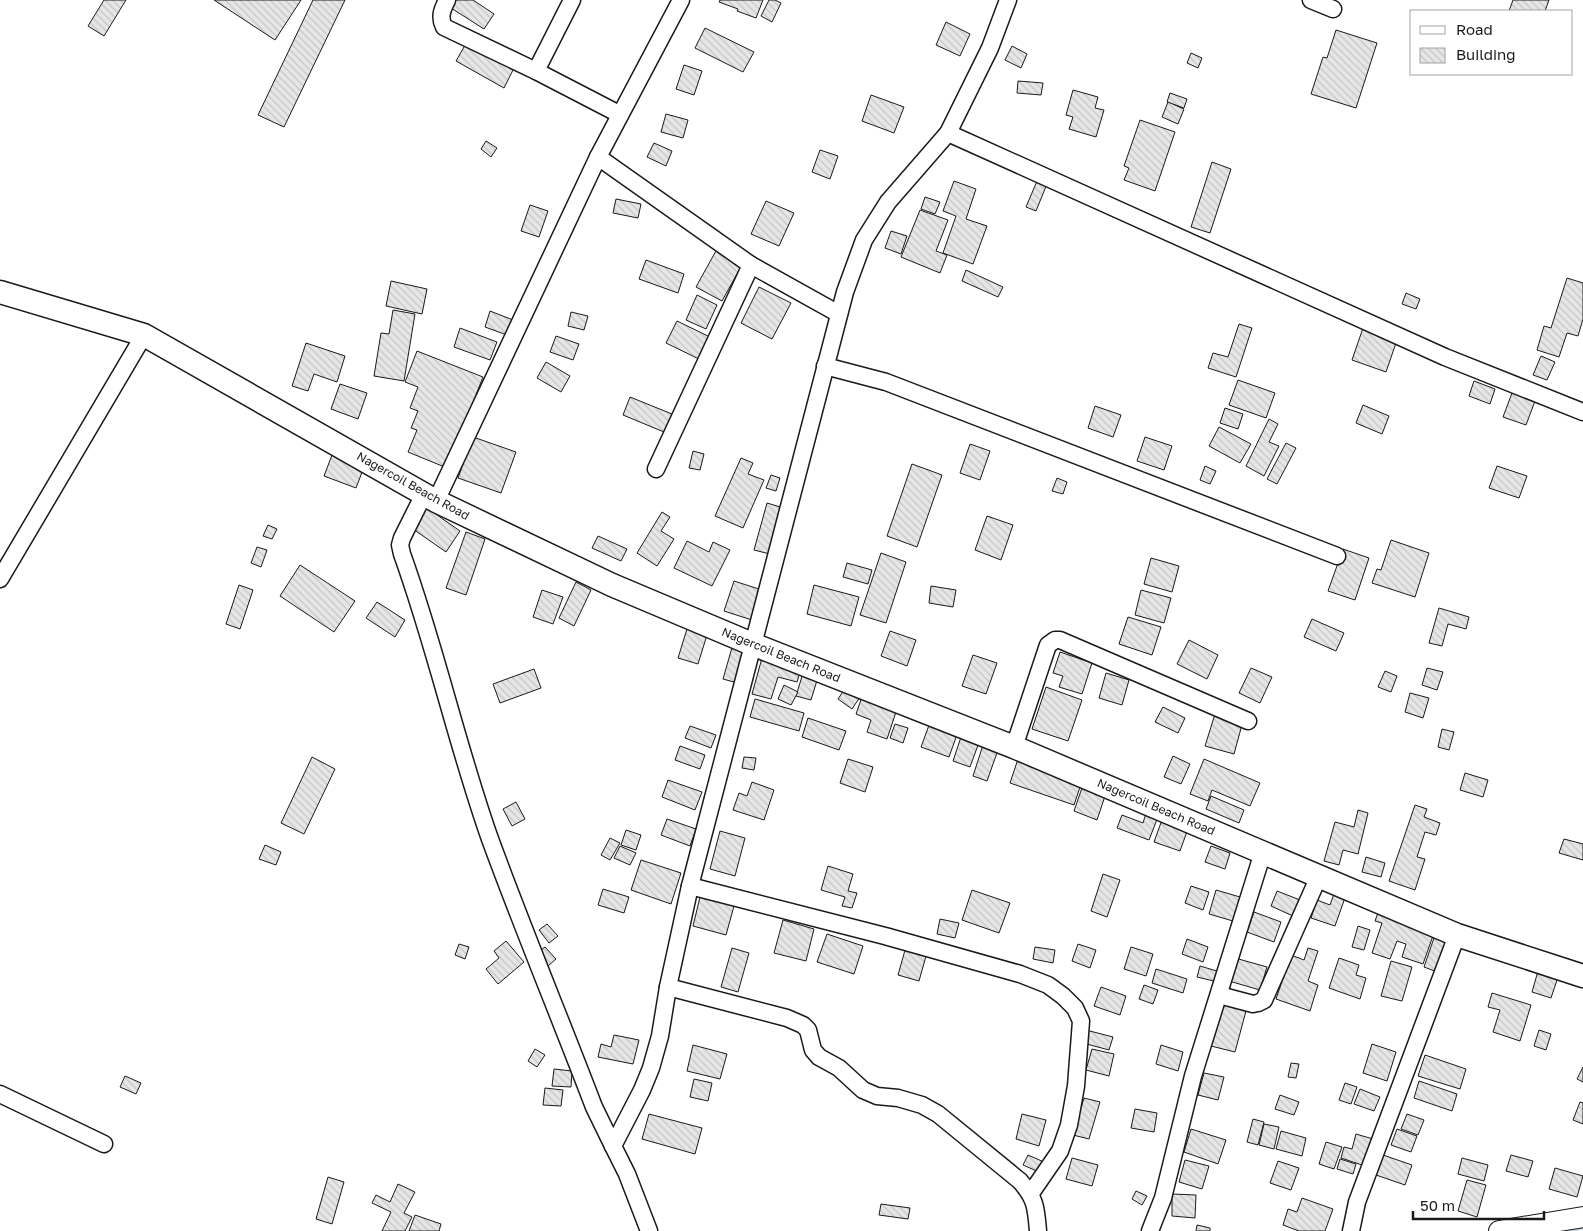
<svg xmlns="http://www.w3.org/2000/svg" width="1583" height="1231" viewBox="0 0 1583 1231" font-family="'Golos Text',sans-serif">
<defs>
<pattern id="building-back-hatch" width="6" height="6" patternUnits="userSpaceOnUse" patternTransform="scale(1.25)"><rect width="6" height="6" fill="#e6e6e6"/><path d="M-1 5l2 2M0 0l6 6M5-1l2 2" fill="none" stroke="#c5c5c5"/></pattern>
</defs>
<rect width="100%" height="100%" fill="#fff"/>
<g fill="none" stroke-linecap="round" stroke-linejoin="round">
<polyline stroke="#c6d2dc" stroke-width="5" points="1565,1231 1583,1227"/>
</g>
<g fill="url(#building-back-hatch)" stroke="#1a1a1a">
<polygon points="104,0 126,0 104,36 88,26"/>
<polygon points="214,0 301,0 275,40"/>
<polygon points="313,0 345,0 284,127 258,115"/>
<polygon points="456,0 473,0 494,14 484,29 451,8"/>
<polygon points="720,0 763,0 756,18 737,11 738,9 719,2"/>
<polygon points="769,0 775,0 781,3 772,22 761,16"/>
<polygon points="1513,0 1549,0 1545,11 1509,11"/>
<polygon points="946,22 970,34 960,56 936,45"/>
<polygon points="705,28 754,52 743,72 695,48"/>
<polygon points="1336,30 1377,43 1356,108 1311,94 1323,57 1327,58"/>
<polygon points="468,40 515,66 504,88 456,61"/>
<polygon points="1012,46 1027,54 1021,68 1005,60"/>
<polygon points="1191,53 1202,58 1198,68 1187,63"/>
<polygon points="684,65 702,71 694,95 676,89"/>
<polygon points="1018,81 1043,83 1041,95 1017,93"/>
<polygon points="1073,90 1098,97 1095,108 1104,110 1096,137 1069,129 1073,117 1066,115"/>
<polygon points="1170,93 1187,99 1184,108 1167,102"/>
<polygon points="871,95 904,107 894,133 862,121"/>
<polygon points="1168,102 1184,109 1178,124 1162,117"/>
<polygon points="666,114 688,120 683,138 661,132"/>
<polygon points="1140,120 1175,132 1155,191 1124,180 1129,168 1124,166"/>
<polygon points="486,141 497,148 491,157 481,149"/>
<polygon points="654,143 672,151 666,166 647,157"/>
<polygon points="820,150 838,156 830,179 812,172"/>
<polygon points="1212,162 1231,169 1210,233 1191,227"/>
<polygon points="954,181 976,189 966,219 987,226 973,264 943,253 956,216 943,211"/>
<polygon points="1037,181 1047,184 1036,211 1026,207"/>
<polygon points="925,197 940,202 935,214 921,209"/>
<polygon points="616,199 641,204 638,218 613,213"/>
<polygon points="766,201 794,213 779,246 751,234"/>
<polygon points="530,205 548,211 539,237 521,231"/>
<polygon points="920,210 948,220 936,251 947,255 940,273 901,257"/>
<polygon points="891,231 907,236 901,254 885,248"/>
<polygon points="717,249 743,263 722,301 696,287"/>
<polygon points="646,260 684,274 678,293 639,279"/>
<polygon points="966,270 1003,287 998,297 962,281"/>
<polygon points="1567,278 1583,283 1583,319 1578,336 1567,333 1559,357 1537,350 1544,326 1551,328"/>
<polygon points="391,281 427,289 422,314 386,306"/>
<polygon points="759,287 791,303 772,339 741,323"/>
<polygon points="1406,293 1420,299 1416,309 1402,304"/>
<polygon points="697,295 717,305 706,329 686,320"/>
<polygon points="393,310 415,314 404,381 374,376 381,333 389,334"/>
<polygon points="490,311 513,320 507,335 485,327"/>
<polygon points="571,312 588,316 584,330 568,326"/>
<polygon points="677,321 712,338 701,360 666,343"/>
<polygon points="1239,324 1252,328 1236,377 1208,368 1213,353 1228,357"/>
<polygon points="460,328 497,342 490,360 454,347"/>
<polygon points="1363,328 1397,340 1386,372 1352,360"/>
<polygon points="556,336 579,344 573,360 550,352"/>
<polygon points="306,343 345,356 337,382 314,374 308,391 292,386"/>
<polygon points="417,351 483,377 447,468 408,452 417,430 411,428 418,411 410,408 418,387 405,382"/>
<polygon points="1541,356 1555,362 1547,380 1533,375"/>
<polygon points="546,362 570,376 561,392 537,378"/>
<polygon points="1238,380 1275,393 1266,418 1229,405"/>
<polygon points="1474,381 1495,389 1490,404 1469,396"/>
<polygon points="340,384 367,393 358,419 331,409"/>
<polygon points="1512,393 1535,401 1526,425 1503,417"/>
<polygon points="630,397 672,414 664,432 623,415"/>
<polygon points="1363,405 1389,416 1382,434 1356,423"/>
<polygon points="1095,406 1121,415 1113,437 1088,428"/>
<polygon points="1225,408 1243,414 1238,429 1220,423"/>
<polygon points="1269,419 1278,424 1269,442 1279,446 1264,476 1246,466"/>
<polygon points="1219,427 1251,444 1240,463 1209,446"/>
<polygon points="473,437 516,452 501,493 458,478"/>
<polygon points="1145,437 1172,446 1164,470 1137,461"/>
<polygon points="1286,443 1296,448 1277,484 1267,479"/>
<polygon points="970,444 990,451 980,480 960,473"/>
<polygon points="693,451 704,454 700,470 689,468"/>
<polygon points="332,455 364,467 356,488 324,476"/>
<polygon points="741,458 753,463 748,474 764,480 743,528 715,516"/>
<polygon points="912,464 942,475 917,547 887,536"/>
<polygon points="1205,466 1216,471 1210,484 1200,480"/>
<polygon points="1497,466 1527,476 1519,498 1489,488"/>
<polygon points="771,475 780,478 776,491 766,488"/>
<polygon points="1057,478 1067,482 1063,494 1052,491"/>
<polygon points="767,503 787,509 774,555 754,550"/>
<polygon points="427,508 460,531 446,552 413,529"/>
<polygon points="662,512 670,517 661,531 674,539 657,566 637,553"/>
<polygon points="987,516 1013,525 1001,560 975,550"/>
<polygon points="268,525 277,529 272,539 263,536"/>
<polygon points="466,532 485,539 466,595 446,588"/>
<polygon points="598,536 627,549 621,561 592,548"/>
<polygon points="1391,540 1429,553 1415,597 1372,583 1377,569 1381,570"/>
<polygon points="687,541 709,552 713,542 730,550 712,586 674,568"/>
<polygon points="257,547 267,550 261,567 251,563"/>
<polygon points="1343,549 1369,558 1355,600 1328,591"/>
<polygon points="881,553 906,562 886,623 860,615"/>
<polygon points="1151,558 1179,566 1172,592 1144,584"/>
<polygon points="847,563 872,570 868,584 843,577"/>
<polygon points="300,565 355,601 334,632 280,596"/>
<polygon points="734,581 762,590 752,620 724,611"/>
<polygon points="576,582 591,590 574,626 559,618"/>
<polygon points="239,585 253,590 240,629 226,624"/>
<polygon points="814,585 859,597 851,626 807,614"/>
<polygon points="931,586 956,590 953,607 929,603"/>
<polygon points="542,590 563,597 553,624 533,617"/>
<polygon points="1141,590 1171,598 1164,623 1135,615"/>
<polygon points="377,602 405,620 395,637 366,618"/>
<polygon points="1439,608 1469,617 1466,629 1448,624 1442,646 1429,643"/>
<polygon points="1128,617 1161,627 1152,655 1119,644"/>
<polygon points="1312,619 1344,633 1336,651 1304,637"/>
<polygon points="687,629 707,635 698,664 678,658"/>
<polygon points="890,631 916,640 907,666 881,656"/>
<polygon points="1189,640 1218,655 1207,679 1177,664"/>
<polygon points="733,644 750,649 741,684 723,679"/>
<polygon points="1060,652 1092,663 1082,694 1059,687 1063,676 1053,673"/>
<polygon points="973,655 997,663 986,694 962,686"/>
<polygon points="762,658 801,669 797,682 778,677 771,699 752,694"/>
<polygon points="1251,668 1272,677 1260,703 1239,693"/>
<polygon points="1427,668 1443,672 1437,690 1422,685"/>
<polygon points="534,669 541,688 500,703 493,684"/>
<polygon points="1385,671 1397,676 1391,692 1378,687"/>
<polygon points="803,673 818,677 811,700 796,696"/>
<polygon points="1106,673 1129,680 1122,705 1099,698"/>
<polygon points="848,684 862,694 852,709 838,699"/>
<polygon points="784,685 798,692 791,705 778,699"/>
<polygon points="1046,687 1082,700 1068,741 1032,729"/>
<polygon points="1410,693 1429,698 1423,718 1405,712"/>
<polygon points="863,694 898,706 887,739 867,732 871,720 856,714"/>
<polygon points="755,699 804,713 799,731 750,717"/>
<polygon points="1163,707 1185,718 1178,733 1155,722"/>
<polygon points="1215,714 1243,721 1234,754 1205,746"/>
<polygon points="932,717 959,729 949,757 921,747"/>
<polygon points="808,718 846,731 839,750 802,737"/>
<polygon points="895,724 908,728 903,743 890,738"/>
<polygon points="690,726 716,735 711,748 685,738"/>
<polygon points="1442,729 1454,732 1449,750 1438,747"/>
<polygon points="963,731 981,737 970,767 953,761"/>
<polygon points="983,745 998,750 987,781 973,776"/>
<polygon points="680,746 705,755 700,769 675,760"/>
<polygon points="1173,756 1190,764 1181,784 1164,777"/>
<polygon points="312,757 335,769 304,834 281,823"/>
<polygon points="744,757 756,758 754,770 742,768"/>
<polygon points="848,759 873,767 865,792 840,783"/>
<polygon points="1018,759 1082,781 1074,805 1010,783"/>
<polygon points="1204,759 1260,783 1250,806 1212,790 1208,801 1190,794"/>
<polygon points="1465,773 1488,780 1483,797 1460,790"/>
<polygon points="668,780 702,792 695,810 662,797"/>
<polygon points="752,782 774,790 764,820 733,810 739,793 747,796"/>
<polygon points="1084,782 1107,790 1097,820 1074,811"/>
<polygon points="1211,796 1244,810 1239,823 1206,809"/>
<polygon points="516,802 525,819 512,826 503,809"/>
<polygon points="1415,805 1427,809 1424,817 1440,823 1436,835 1425,832 1417,857 1425,859 1415,890 1389,881"/>
<polygon points="1147,810 1159,814 1149,840 1117,828 1122,815 1143,823"/>
<polygon points="1358,810 1368,813 1358,854 1343,850 1339,865 1324,861 1335,822 1354,827"/>
<polygon points="1163,817 1189,826 1180,851 1154,842"/>
<polygon points="667,819 696,829 690,846 661,835"/>
<polygon points="626,830 641,835 636,850 621,845"/>
<polygon points="720,831 745,838 735,876 710,869"/>
<polygon points="610,838 620,843 610,860 601,855"/>
<polygon points="1564,839 1583,844 1583,860 1559,853"/>
<polygon points="265,845 281,852 276,865 259,859"/>
<polygon points="620,846 636,853 630,865 614,858"/>
<polygon points="1211,846 1230,853 1225,869 1205,862"/>
<polygon points="1366,857 1385,863 1381,877 1362,872"/>
<polygon points="641,860 681,873 671,904 631,890"/>
<polygon points="828,866 853,874 848,891 857,893 852,908 842,906 845,897 821,890"/>
<polygon points="1103,874 1120,880 1107,917 1091,911"/>
<polygon points="1191,886 1209,892 1203,910 1185,903"/>
<polygon points="603,889 629,897 624,913 598,905"/>
<polygon points="972,890 1010,903 999,933 962,920"/>
<polygon points="1216,890 1240,897 1233,921 1209,914"/>
<polygon points="1277,891 1300,900 1293,916 1271,906"/>
<polygon points="1335,891 1346,895 1335,926 1311,918 1317,900 1330,905"/>
<polygon points="700,897 734,906 726,935 693,926"/>
<polygon points="1379,910 1435,930 1423,964 1402,957 1406,944 1397,941 1390,959 1372,953 1382,923 1375,921"/>
<polygon points="1254,912 1281,922 1274,942 1247,932"/>
<polygon points="940,919 959,923 955,938 937,934"/>
<polygon points="783,920 814,929 806,961 774,953"/>
<polygon points="547,924 558,936 549,943 539,930"/>
<polygon points="1358,926 1370,930 1364,950 1352,947"/>
<polygon points="1436,932 1453,938 1440,973 1424,967"/>
<polygon points="827,934 863,946 854,974 817,962"/>
<polygon points="1187,939 1208,947 1203,962 1182,954"/>
<polygon points="506,941 524,962 498,984 486,969 499,958 494,951"/>
<polygon points="907,943 928,949 919,981 898,975"/>
<polygon points="459,944 469,947 465,959 455,955"/>
<polygon points="1078,944 1096,950 1090,968 1072,961"/>
<polygon points="545,947 556,959 548,966 537,953"/>
<polygon points="1035,947 1055,950 1053,963 1033,959"/>
<polygon points="1131,947 1153,954 1146,976 1124,969"/>
<polygon points="732,948 749,953 738,992 721,987"/>
<polygon points="1308,948 1318,951 1308,981 1318,985 1310,1011 1276,999 1291,955 1304,960"/>
<polygon points="1235,958 1267,967 1260,990 1229,981"/>
<polygon points="1339,958 1359,965 1356,975 1366,978 1360,999 1329,988"/>
<polygon points="1391,961 1412,967 1402,1001 1381,996"/>
<polygon points="1200,966 1220,972 1218,982 1197,977"/>
<polygon points="1156,969 1187,979 1183,993 1152,983"/>
<polygon points="1538,971 1558,977 1551,998 1532,992"/>
<polygon points="1144,985 1158,990 1153,1004 1139,999"/>
<polygon points="1101,987 1126,996 1120,1015 1094,1006"/>
<polygon points="1492,993 1531,1005 1520,1041 1493,1032 1500,1010 1488,1007"/>
<polygon points="1219,1003 1246,1011 1235,1052 1207,1045"/>
<polygon points="1086,1030 1113,1037 1109,1050 1083,1043"/>
<polygon points="1539,1030 1551,1034 1546,1050 1534,1046"/>
<polygon points="614,1035 639,1040 633,1064 598,1057 601,1044 611,1047"/>
<polygon points="1372,1044 1396,1052 1387,1081 1363,1073"/>
<polygon points="693,1045 727,1054 720,1079 687,1071"/>
<polygon points="1161,1045 1183,1052 1178,1071 1156,1064"/>
<polygon points="535,1049 545,1055 537,1067 528,1061"/>
<polygon points="1092,1049 1114,1054 1109,1076 1086,1070"/>
<polygon points="1425,1055 1466,1069 1460,1089 1418,1076"/>
<polygon points="1291,1063 1299,1064 1296,1078 1288,1077"/>
<polygon points="1583,1067 1583,1082 1577,1079"/>
<polygon points="554,1069 572,1071 571,1087 552,1086"/>
<polygon points="1204,1073 1224,1077 1218,1100 1198,1095"/>
<polygon points="125,1076 141,1083 136,1094 120,1087"/>
<polygon points="694,1079 712,1083 708,1101 690,1097"/>
<polygon points="1419,1081 1457,1094 1452,1111 1414,1098"/>
<polygon points="1345,1083 1357,1087 1351,1104 1339,1100"/>
<polygon points="545,1088 563,1090 561,1106 543,1105"/>
<polygon points="1360,1089 1380,1097 1374,1111 1354,1104"/>
<polygon points="1280,1095 1299,1102 1294,1115 1275,1109"/>
<polygon points="1084,1098 1100,1102 1089,1139 1073,1135"/>
<polygon points="1580,1102 1583,1103 1583,1124 1573,1120"/>
<polygon points="1135,1109 1157,1113 1154,1132 1131,1128"/>
<polygon points="649,1114 702,1128 695,1154 642,1139"/>
<polygon points="1022,1114 1046,1120 1039,1146 1016,1139"/>
<polygon points="1407,1114 1424,1120 1418,1135 1401,1129"/>
<polygon points="1253,1119 1264,1122 1258,1145 1247,1142"/>
<polygon points="1264,1124 1279,1127 1274,1149 1259,1145"/>
<polygon points="1191,1129 1226,1140 1218,1164 1184,1152"/>
<polygon points="1397,1129 1417,1136 1411,1152 1391,1145"/>
<polygon points="1281,1131 1306,1138 1302,1156 1276,1149"/>
<polygon points="1356,1134 1373,1139 1365,1166 1341,1158 1344,1147 1352,1149"/>
<polygon points="1326,1142 1342,1147 1334,1169 1319,1164"/>
<polygon points="1028,1155 1044,1162 1039,1172 1023,1165"/>
<polygon points="1383,1155 1412,1165 1405,1185 1376,1175"/>
<polygon points="1511,1155 1533,1161 1528,1177 1506,1171"/>
<polygon points="1072,1158 1098,1165 1092,1186 1066,1179"/>
<polygon points="1462,1158 1488,1165 1484,1181 1458,1174"/>
<polygon points="1340,1159 1356,1164 1353,1174 1337,1169"/>
<polygon points="1185,1160 1209,1166 1202,1189 1179,1182"/>
<polygon points="1278,1161 1299,1168 1291,1190 1270,1183"/>
<polygon points="1555,1168 1583,1176 1577,1197 1549,1189"/>
<polygon points="328,1177 344,1182 332,1224 316,1219"/>
<polygon points="1467,1180 1486,1185 1477,1217 1458,1211"/>
<polygon points="398,1184 415,1192 404,1213 412,1217 405,1231 382,1231 391,1212 372,1203 376,1195 390,1202"/>
<polygon points="1136,1191 1147,1196 1142,1205 1132,1199"/>
<polygon points="1172,1194 1196,1195 1195,1218 1172,1216"/>
<polygon points="1302,1198 1333,1209 1325,1231 1299,1231 1283,1225 1288,1209 1297,1212"/>
<polygon points="881,1204 910,1208 908,1219 879,1215"/>
<polygon points="415,1215 441,1224 439,1231 409,1231"/>
<polygon points="1197,1225 1210,1228 1210,1231 1196,1231"/>
</g>
<g fill="none" stroke-linecap="round" stroke-linejoin="round">
<g stroke="#1a1a1a" stroke-width="19">
<g id="minor">
<path d="M447,0c-5,10 -8,17 -3,27l92,44 83,43"/>
<polyline points="1311,0 1333,9"/>
<polyline points="536,71 572,0"/>
<polyline points="948,133 1445,357 1583,412"/>
<polyline points="598,157 751,265"/>
<polyline points="825,366 886,382 1337,556"/>
<polyline points="656,469 751,265 839,314"/>
<path d="M424,494l-22,44 -2,7 2,9c34,94 55,192 88,285 33,90 70,179 104,268l19,39"/>
<polyline points="436,501 598,157 681,0"/>
<polyline points="0,579 144,335"/>
<polyline points="1014,747 1048,645 1055,640 1060,640 1248,721"/>
<polyline points="690,886 885,936 1020,974 1048,985 1063,996 1075,1008 1081,1021 1076,1086 1069,1125 1060,1151 1031,1193"/>
<path d="M668,987l119,31 16,7 5,5 5,20 6,7 20,11 24,22 14,6 21,2 24,7 16,9 82,67c16,18 16,27 18,50"/>
<polyline points="1219,995 1253,1004 1258,1003 1264,1000 1319,876"/>
<polyline points="0,1094 104,1144"/>
<polyline points="649,1231 627,1174 613,1146 642,1090 651,1068 660,1036 668,987 690,886 845,292 864,240 888,202 948,133 990,48 1008,0"/>
<polyline points="1150,1231 1163,1198 1193,1076 1263,852"/>
<polyline points="1351,1231 1357,1202 1457,935"/>
</g>
</g>
<g stroke="#1a1a1a" stroke-width="22">
<polyline id="tertiary" points="1499,1231 1583,1217"/>
</g>
<g stroke="#1a1a1a" stroke-width="25">
<polyline id="secondary" points="0,292 144,335 436,501 612,585 752,644 1014,747 1457,935 1583,976"/>
</g>
<use href="#minor" stroke="#fff" stroke-width="16"/>
<use href="#tertiary" stroke="#fff" stroke-width="20"/>
<use href="#secondary" stroke="#fff" stroke-width="22"/>
</g>
<g text-anchor="middle" stroke-width="4" stroke-linejoin="round" paint-order="stroke">
<g font-size="12" fill="#1a1a1a" stroke="#fff">
<text transform="translate(413 486) rotate(29)" y="4">Nagercoil Beach Road</text>
<text transform="translate(781 655) rotate(22)" y="4">Nagercoil Beach Road</text>
<text transform="translate(1156 807) rotate(23)" y="4">Nagercoil Beach Road</text>
</g>
</g>
<rect x="1410" y="10" width="162" height="65" fill="#ffffff" stroke="#a3a3a3"/>
<rect x="1420" y="26" width="25" height="8" fill="#ffffff" stroke="#a3a3a3"/>
<text x="1456" y="35" font-size="15" fill="#1a1a1a">Road</text>
<rect x="1420" y="48" width="25" height="15" fill="url(#building-back-hatch)" stroke="#a3a3a3"/>
<text x="1456" y="60" font-size="15" fill="#1a1a1a">Building</text>
<path d="M1413 1211v8h131v-8" fill="none" stroke="#1a1a1a" stroke-width="2.5"/>
<text x="1420" y="1211" font-size="15" fill="#1a1a1a" stroke="#ffffff" stroke-width="4" paint-order="stroke">50 m</text>
</svg>
